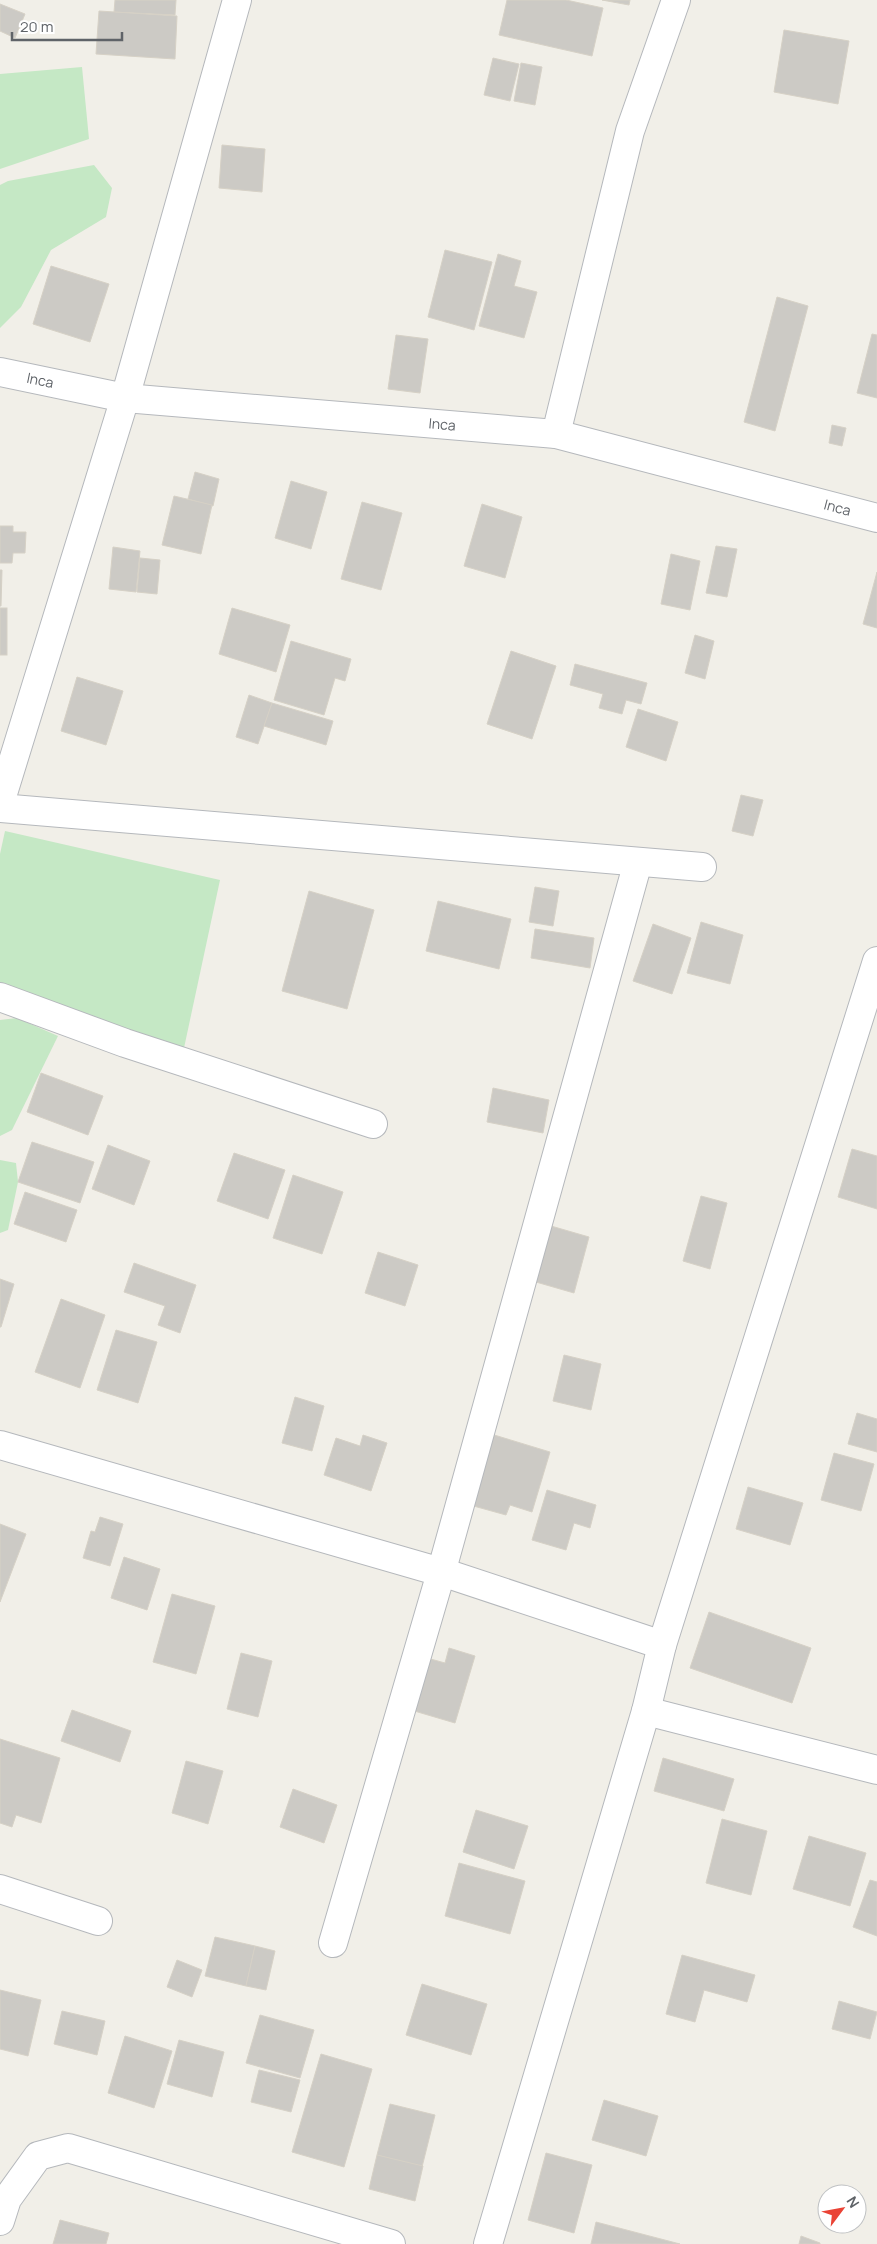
<svg xmlns="http://www.w3.org/2000/svg" width="877" height="2244" viewBox="0 0 877 2244" font-family="Manrope,sans-serif">
<rect width="100%" height="100%" fill="#f1efe8"/>
<g fill="#c5e8c5">
<polygon points="82,67 89,139 0,169 0,74"/>
<polygon points="94,165 112,188 106,217 51,250 21,307 0,328 0,185 8,181"/>
<polygon points="5,831 220,880 184,1048 0,1007 0,854"/>
<polygon points="17,1018 58,1036 12,1130 0,1136 0,1020"/>
<polygon points="0,1160 16,1163 18,1182 8,1230 0,1233"/>
</g>
<g fill="#cccac5" stroke="#d6d1c6">
<polygon points="115,0 176,0 175,15 114,12"/>
<polygon points="507,0 566,0 603,8 592,56 499,35"/>
<polygon points="602,0 630,0 629,5"/>
<polygon points="0,4 25,14 15,38 0,31"/>
<polygon points="99,11 177,16 175,59 96,54"/>
<polygon points="784,30 849,41 838,104 774,92"/>
<polygon points="493,58 519,64 510,101 484,95"/>
<polygon points="521,63 542,67 535,105 514,101"/>
<polygon points="222,145 265,149 262,192 219,188"/>
<polygon points="445,250 492,262 474,330 428,317"/>
<polygon points="498,254 521,261 514,286 537,292 524,338 479,326"/>
<polygon points="51,266 109,284 90,342 33,324"/>
<polygon points="777,297 808,306 775,431 744,422"/>
<polygon points="872,334 877,335 877,398 857,393"/>
<polygon points="396,335 428,339 420,393 388,389"/>
<polygon points="832,425 846,428 842,446 829,443"/>
<polygon points="195,472 219,479 213,506 188,499"/>
<polygon points="291,481 327,492 311,549 275,538"/>
<polygon points="174,496 212,505 201,554 162,545"/>
<polygon points="362,502 402,513 381,590 341,579"/>
<polygon points="482,504 522,517 505,578 464,566"/>
<polygon points="0,526 13,526 13,532 26,532 25,553 13,553 12,563 0,563"/>
<polygon points="716,546 737,549 727,597 706,593"/>
<polygon points="113,547 140,551 136,592 109,589"/>
<polygon points="671,554 700,561 690,610 661,604"/>
<polygon points="140,558 160,560 157,594 137,592"/>
<polygon points="0,570 2,570 1,606 0,606"/>
<polygon points="877,572 877,628 863,624"/>
<rect x="0" y="608" width="7" height="47"/>
<polygon points="232,608 290,625 276,672 219,654"/>
<polygon points="695,635 714,641 705,679 685,673"/>
<polygon points="291,641 351,659 345,681 335,678 324,715 274,700"/>
<polygon points="511,651 556,666 532,739 487,724"/>
<polygon points="575,664 647,683 641,704 626,700 622,714 599,708 603,694 570,685"/>
<polygon points="77,677 123,691 106,745 61,731"/>
<polygon points="249,695 272,703 258,744 236,737"/>
<polygon points="272,703 333,721 326,745 264,726"/>
<polygon points="638,709 678,722 666,761 626,747"/>
<polygon points="741,795 763,800 753,836 732,831"/>
<polygon points="535,887 559,891 553,926 529,922"/>
<polygon points="309,891 374,910 347,1009 282,991"/>
<polygon points="438,901 511,919 499,969 426,951"/>
<polygon points="701,922 743,935 730,984 687,973"/>
<polygon points="653,924 691,938 672,994 633,981"/>
<polygon points="535,929 594,938 590,968 531,958"/>
<polygon points="41,1073 103,1096 88,1135 27,1112"/>
<polygon points="493,1088 549,1100 543,1133 487,1122"/>
<polygon points="32,1142 94,1162 80,1203 18,1182"/>
<polygon points="108,1145 150,1161 134,1205 92,1189"/>
<polygon points="852,1149 877,1156 877,1209 838,1197"/>
<polygon points="234,1153 285,1170 268,1219 217,1201"/>
<polygon points="293,1175 343,1192 322,1254 273,1238"/>
<polygon points="25,1192 77,1210 66,1242 14,1224"/>
<polygon points="701,1196 727,1203 710,1269 683,1261"/>
<polygon points="551,1226 589,1237 574,1293 536,1282"/>
<polygon points="378,1252 418,1265 405,1306 365,1293"/>
<polygon points="134,1263 196,1285 180,1333 158,1325 165,1306 124,1292"/>
<polygon points="0,1279 14,1284 1,1327 0,1327"/>
<polygon points="61,1299 105,1315 80,1388 35,1372"/>
<polygon points="116,1330 157,1342 138,1403 97,1390"/>
<polygon points="564,1355 601,1364 591,1410 553,1401"/>
<polygon points="295,1397 324,1406 312,1451 282,1443"/>
<polygon points="857,1413 877,1419 877,1452 848,1444"/>
<polygon points="491,1434 550,1452 532,1512 510,1505 506,1515 470,1505"/>
<polygon points="363,1435 387,1443 371,1491 324,1475 336,1438 360,1446"/>
<polygon points="834,1453 874,1464 861,1511 821,1500"/>
<polygon points="748,1487 803,1503 790,1545 736,1529"/>
<polygon points="547,1490 596,1505 590,1528 574,1523 566,1550 532,1540"/>
<polygon points="100,1517 123,1524 110,1566 83,1558 91,1531 95,1532"/>
<polygon points="0,1524 26,1534 0,1602"/>
<polygon points="124,1557 160,1569 147,1610 111,1598"/>
<polygon points="172,1594 215,1606 196,1674 153,1662"/>
<polygon points="709,1612 811,1648 792,1703 690,1668"/>
<polygon points="449,1648 475,1656 455,1723 411,1710 427,1658 445,1663"/>
<polygon points="241,1653 272,1661 258,1717 227,1709"/>
<polygon points="72,1710 131,1731 120,1762 61,1741"/>
<polygon points="0,1739 60,1758 41,1823 16,1815 12,1827 0,1823"/>
<polygon points="663,1758 734,1779 724,1811 654,1791"/>
<polygon points="186,1761 223,1771 208,1824 172,1813"/>
<polygon points="293,1789 337,1805 324,1843 280,1827"/>
<polygon points="476,1810 528,1826 514,1869 463,1852"/>
<polygon points="722,1819 767,1831 751,1895 706,1883"/>
<polygon points="809,1836 866,1853 850,1906 793,1889"/>
<polygon points="459,1863 525,1881 510,1934 445,1916"/>
<polygon points="870,1880 877,1882 877,1936 853,1927"/>
<polygon points="215,1937 255,1946 246,1986 205,1976"/>
<polygon points="255,1946 275,1951 266,1990 246,1986"/>
<polygon points="682,1955 755,1975 747,2002 704,1990 695,2022 666,2014"/>
<polygon points="177,1960 202,1970 192,1997 167,1987"/>
<polygon points="422,1984 487,2004 471,2055 406,2035"/>
<polygon points="0,1990 41,2000 28,2056 0,2049"/>
<polygon points="839,2001 877,2012 870,2039 832,2029"/>
<polygon points="62,2011 105,2021 97,2055 54,2044"/>
<polygon points="260,2015 314,2030 300,2078 246,2063"/>
<polygon points="125,2036 172,2051 154,2108 108,2093"/>
<polygon points="179,2040 224,2052 212,2097 167,2084"/>
<polygon points="321,2054 372,2069 344,2167 292,2152"/>
<polygon points="259,2070 300,2080 291,2112 251,2102"/>
<polygon points="604,2100 658,2116 646,2156 592,2140"/>
<polygon points="390,2104 435,2115 422,2167 377,2155"/>
<polygon points="546,2153 592,2165 574,2233 528,2220"/>
<polygon points="377,2155 423,2166 415,2201 369,2189"/>
<polygon points="60,2220 109,2233 106,2244 53,2244"/>
<polygon points="596,2222 680,2244 591,2244"/>
<polygon points="801,2236 820,2243 820,2244 799,2244"/>
</g>
<g fill="none" stroke-linecap="round" stroke-linejoin="round">
<g stroke="#b5b8bc" stroke-width="30">
<g id="street">
<path id="s1" d="M0,372l125,26 431,36 321,84"/>
<polyline points="556,434 630,131 676,0"/>
<polyline points="0,803 125,398 237,0"/>
<polyline points="0,808 702,867"/>
<polyline points="0,997 125,1043 373,1124"/>
<polyline points="0,1445 451,1575 662,1645"/>
<polyline points="646,1711 877,1770"/>
<polyline points="0,1889 98,1921"/>
<polyline points="333,1943 441,1573 638,862"/>
<polyline points="0,2221 7,2199 38,2156 68,2148 391,2244"/>
<polyline points="488,2244 646,1711 662,1645 877,961"/>
</g>
</g>
<use href="#street" stroke="#fff" stroke-width="28"/>
</g>
<g text-anchor="middle" stroke-width="5" stroke-linejoin="round" paint-order="stroke">
<g font-size="14" fill="#5f6368" stroke="#fff">
<text dy="5" stroke="none"><textPath href="#s1" startOffset="41">Inca</textPath></text>
<text dy="5" stroke="none"><textPath href="#s1" startOffset="446">Inca</textPath></text>
<text dy="5" stroke="none"><textPath href="#s1" startOffset="851">Inca</textPath></text>
</g>
</g>
<g transform="translate(842 2209) rotate(58)"><circle r="24" fill="#ffffff" stroke="#bfc1c3"/>
<path d="M0-4L9 19L0 12L-9 19Z" fill="#ea4335"/>
<text y="-8" font-size="14" font-weight="bold" text-anchor="middle" fill="#5f6368">N</text>
</g>
<path d="M12 32v8h110v-8" fill="none" stroke="#5f6368" stroke-width="2.5"/>
<text x="20" y="32" font-size="15" fill="#5f6368" stroke="#ffffff" stroke-width="4" paint-order="stroke">20 m</text>
</svg>
